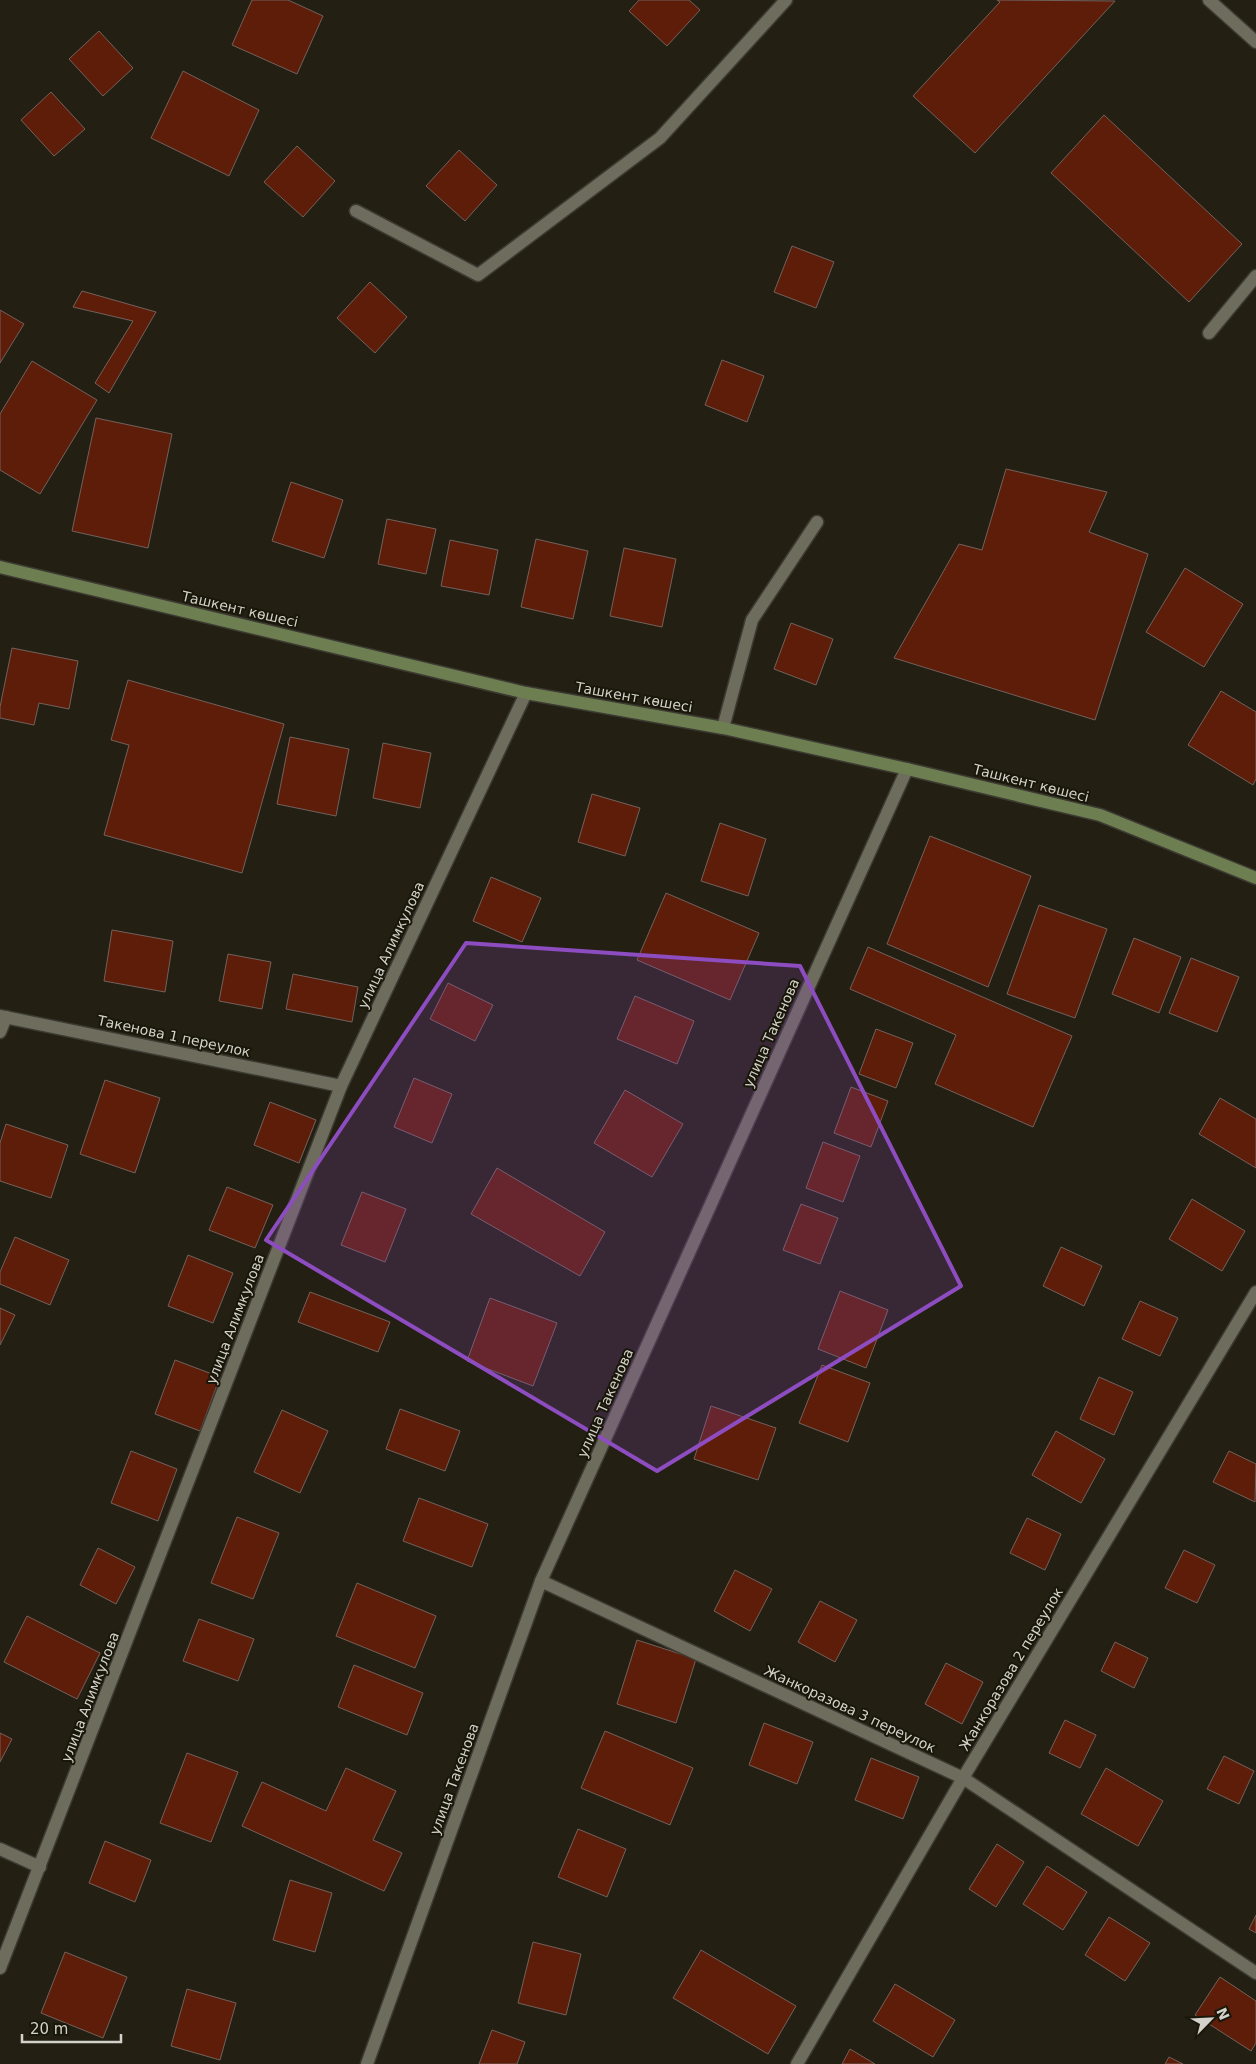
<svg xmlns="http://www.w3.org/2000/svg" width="1256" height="2064" viewBox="0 0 1256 2064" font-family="'DejaVu Sans',sans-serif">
<rect width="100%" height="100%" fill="#232013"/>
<g fill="#5e1d09" stroke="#72615c">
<polygon points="252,0 288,0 323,16 297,74 232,45"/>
<polygon points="639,0 689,0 700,10 667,46 629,11"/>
<polygon points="997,0 1115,1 975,153 913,96 1000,2"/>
<polygon points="99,31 133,68 103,96 69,59"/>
<polygon points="183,71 259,110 229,176 151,138"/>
<polygon points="51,92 85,129 54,156 21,120"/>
<polygon points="1104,115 1242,244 1189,302 1051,173"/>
<polygon points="297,146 335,181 303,217 264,182"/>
<polygon points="459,150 497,185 465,221 426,186"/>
<polygon points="792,246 834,262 816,308 774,292"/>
<polygon points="370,282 407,317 375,353 337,318"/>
<polygon points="82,291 156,312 109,393 95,383 133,321 73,307"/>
<polygon points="0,310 24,324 0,363"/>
<polygon points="722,360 764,376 747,422 705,405"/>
<polygon points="32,361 97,400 40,494 0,470 0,414"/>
<polygon points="96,418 172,434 148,548 72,531"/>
<polygon points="1006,469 1107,492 1089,532 1148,554 1095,720 894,658 959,544 982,550"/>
<polygon points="291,482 343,500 324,558 272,541"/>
<polygon points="387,519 436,529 426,574 378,564"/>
<polygon points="536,539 588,551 573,619 521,607"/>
<polygon points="450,540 498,550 489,595 441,586"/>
<polygon points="624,548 676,559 662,627 610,616"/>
<polygon points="1185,568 1243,604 1204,667 1146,632"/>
<polygon points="791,623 833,639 816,685 774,669"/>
<polygon points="12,648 78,661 69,709 39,703 34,725 0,718 0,707"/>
<polygon points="128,680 284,724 242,873 104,835 129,745 111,740"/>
<polygon points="1221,691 1256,712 1256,779 1253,785 1188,745"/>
<polygon points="290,737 349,749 336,816 277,804"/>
<polygon points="383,743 431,753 420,808 373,798"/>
<polygon points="592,794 640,808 625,856 578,842"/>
<polygon points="720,823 766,839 748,896 701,881"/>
<polygon points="930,836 1031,876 988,987 887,944"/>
<polygon points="491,877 541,898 522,942 473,921"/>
<polygon points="666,893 759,933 730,1000 637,960"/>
<polygon points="1039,905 1107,929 1075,1018 1007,994"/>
<polygon points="112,930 173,941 165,992 104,981"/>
<polygon points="1134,938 1181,957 1159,1013 1112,994"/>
<polygon points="868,947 1072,1036 1033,1127 935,1084 956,1035 850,989"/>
<polygon points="228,954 271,962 262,1009 219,1001"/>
<polygon points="1191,958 1239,977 1217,1032 1169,1013"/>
<polygon points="293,974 358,987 352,1022 286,1009"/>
<polygon points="448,983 493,1005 475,1041 430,1019"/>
<polygon points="635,996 694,1021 677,1064 617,1039"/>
<polygon points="876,1029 913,1043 896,1088 859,1074"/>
<polygon points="414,1078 452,1094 432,1143 394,1127"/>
<polygon points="105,1080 160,1098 135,1173 80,1154"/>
<polygon points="851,1087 888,1101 871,1147 834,1133"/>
<polygon points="625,1090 683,1124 652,1177 594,1143"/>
<polygon points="1220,1098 1256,1119 1256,1168 1199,1134"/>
<polygon points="270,1102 316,1120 299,1163 254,1145"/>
<polygon points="6,1124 68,1145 51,1198 0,1181 0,1143"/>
<polygon points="823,1142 860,1156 843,1202 806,1188"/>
<polygon points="497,1168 605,1232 580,1276 471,1214"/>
<polygon points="227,1187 273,1205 255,1248 209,1230"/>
<polygon points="362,1192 406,1209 385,1262 341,1245"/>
<polygon points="1192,1199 1245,1231 1222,1271 1169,1239"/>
<polygon points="801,1204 838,1218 820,1264 783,1250"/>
<polygon points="15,1237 69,1260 50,1305 0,1284 0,1272"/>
<polygon points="1061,1247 1102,1266 1084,1306 1043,1286"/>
<polygon points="188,1255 233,1273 213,1323 168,1306"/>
<polygon points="840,1291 888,1310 866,1368 818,1349"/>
<polygon points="310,1292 390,1322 378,1352 298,1322"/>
<polygon points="490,1298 557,1323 533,1386 467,1361"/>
<polygon points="1140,1301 1178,1318 1160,1356 1122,1339"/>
<polygon points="0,1308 15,1315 0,1345"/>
<polygon points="175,1360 220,1377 200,1431 155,1414"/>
<polygon points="822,1365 870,1383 848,1442 799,1423"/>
<polygon points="1099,1377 1133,1392 1114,1435 1080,1419"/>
<polygon points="711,1406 776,1428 758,1480 694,1459"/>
<polygon points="400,1409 460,1431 445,1471 386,1449"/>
<polygon points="282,1410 328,1431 300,1493 254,1472"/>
<polygon points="1056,1431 1105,1459 1081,1503 1032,1475"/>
<polygon points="131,1451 177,1469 158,1521 111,1503"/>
<polygon points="1229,1451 1256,1464 1255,1502 1213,1482"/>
<polygon points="419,1498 488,1524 472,1567 403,1541"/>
<polygon points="237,1517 279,1533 253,1599 211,1583"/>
<polygon points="1027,1518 1061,1534 1045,1570 1010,1553"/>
<polygon points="98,1548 135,1567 116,1604 80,1585"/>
<polygon points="1184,1550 1215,1565 1197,1603 1165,1588"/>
<polygon points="735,1570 772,1589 750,1631 714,1611"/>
<polygon points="357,1583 436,1616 415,1668 336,1636"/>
<polygon points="820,1601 857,1620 835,1662 798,1642"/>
<polygon points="27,1616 100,1653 77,1699 4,1662"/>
<polygon points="199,1619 254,1639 238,1681 183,1661"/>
<polygon points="637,1640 696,1659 676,1723 617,1704"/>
<polygon points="1115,1642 1148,1658 1134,1688 1101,1671"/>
<polygon points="946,1663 983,1682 962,1724 925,1704"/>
<polygon points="354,1665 423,1693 407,1735 338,1707"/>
<polygon points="1065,1720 1096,1735 1080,1768 1049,1753"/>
<polygon points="764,1723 813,1742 797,1784 749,1765"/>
<polygon points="605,1731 693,1768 670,1825 581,1788"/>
<polygon points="0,1733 12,1739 0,1762"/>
<polygon points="187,1753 238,1772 211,1842 160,1823"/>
<polygon points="1224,1756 1254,1771 1239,1804 1207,1789"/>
<polygon points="871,1758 919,1777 903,1819 855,1800"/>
<polygon points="346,1768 396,1791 373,1840 402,1853 384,1891 242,1826 262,1782 326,1811"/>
<polygon points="1106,1768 1163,1801 1138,1846 1081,1814"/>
<polygon points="578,1829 626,1849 607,1897 558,1877"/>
<polygon points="105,1841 151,1860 135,1902 89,1883"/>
<polygon points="997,1844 1024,1862 996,1907 969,1889"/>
<polygon points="1047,1866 1087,1892 1063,1930 1023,1904"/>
<polygon points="290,1880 332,1893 315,1952 273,1940"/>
<polygon points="1256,1915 1256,1933 1249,1929"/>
<polygon points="1109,1917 1150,1943 1125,1981 1085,1955"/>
<polygon points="533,1942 581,1954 566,2015 518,2003"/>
<polygon points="701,1950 796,2006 768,2054 673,1998"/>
<polygon points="65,1952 127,1977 103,2038 41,2013"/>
<polygon points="1220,1977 1256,2001 1256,2043 1251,2051 1195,2015"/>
<polygon points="895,1984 955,2020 933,2057 873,2021"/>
<polygon points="187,1989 236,2003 220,2060 171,2046"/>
<polygon points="492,2030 525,2042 517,2064 479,2064"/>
<polygon points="850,2049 875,2064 842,2064"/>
<polygon points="1169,2057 1183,2064 1165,2064"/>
</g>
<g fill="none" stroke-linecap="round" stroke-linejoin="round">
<g stroke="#3c3a32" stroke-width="15">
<g id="service">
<polyline points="356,211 478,275 660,138 786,0"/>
<polyline points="1209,333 1256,276"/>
<polyline points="723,728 752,620 817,522"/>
</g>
</g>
<g stroke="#3c3a32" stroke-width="15">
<g id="minor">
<polyline points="1209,0 1256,42"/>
<polyline points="0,1016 341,1086"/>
<polyline points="0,1032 6,1017"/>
<polyline points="541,1581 963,1778 1256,1973"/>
<polyline points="0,1849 40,1867"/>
<polyline points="0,1968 341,1086 526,693"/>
<polyline points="367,2064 541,1581 907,769"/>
<polyline points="797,2064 963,1778 1256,1292"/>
</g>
</g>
<g stroke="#3c3a32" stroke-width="15">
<polyline id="secondary" points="0,567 526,693 723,728 907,769 1100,815 1256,878"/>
</g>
<use href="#service" stroke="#6e6c5c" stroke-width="12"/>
<use href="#minor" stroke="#6e6c5c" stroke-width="12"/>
<use href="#secondary" stroke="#6d7e51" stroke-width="12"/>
</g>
<path fill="#8d4dc1" fill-opacity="0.2" stroke="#8d4dc1" stroke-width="4" stroke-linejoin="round" d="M466,943l334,23 161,320 -304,185 -391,-231z"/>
<g text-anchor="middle" stroke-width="4" stroke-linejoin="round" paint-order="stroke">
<g font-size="14" fill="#d3d1c9" stroke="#19170a">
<text transform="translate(240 609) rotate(13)" y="5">Ташкент көшесі</text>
<text transform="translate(634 697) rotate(10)" y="5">Ташкент көшесі</text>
<text transform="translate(1031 783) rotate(14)" y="5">Ташкент көшесі</text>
<text transform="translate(391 945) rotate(-65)" y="5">улица Алимкулова</text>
<text transform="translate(771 1033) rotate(-66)" y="5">улица Такенова</text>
<text transform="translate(174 1036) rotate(12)" y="5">Такенова 1 переулок</text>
<text transform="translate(235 1319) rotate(-69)" y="5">улица Алимкулова</text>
<text transform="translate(605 1403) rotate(-66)" y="5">улица Такенова</text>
<text transform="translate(1011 1669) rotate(-59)" y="5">Жанкоразова 2 переулок</text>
<text transform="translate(90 1697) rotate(-69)" y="5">улица Алимкулова</text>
<text transform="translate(850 1709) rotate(25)" y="5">Жанкоразова 3 переулок</text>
<text transform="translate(454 1779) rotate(-70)" y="5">улица Такенова</text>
</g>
</g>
<g transform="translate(1211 2019) rotate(66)" stroke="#19170a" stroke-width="4" paint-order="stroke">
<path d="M0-4L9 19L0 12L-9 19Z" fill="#d3d1c9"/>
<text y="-8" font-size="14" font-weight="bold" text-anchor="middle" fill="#d3d1c9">N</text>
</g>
<path d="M22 2034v8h99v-8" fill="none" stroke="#d3d1c9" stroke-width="2.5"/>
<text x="30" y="2034" font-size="15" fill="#d3d1c9" stroke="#19170a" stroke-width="4" paint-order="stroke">20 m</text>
</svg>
